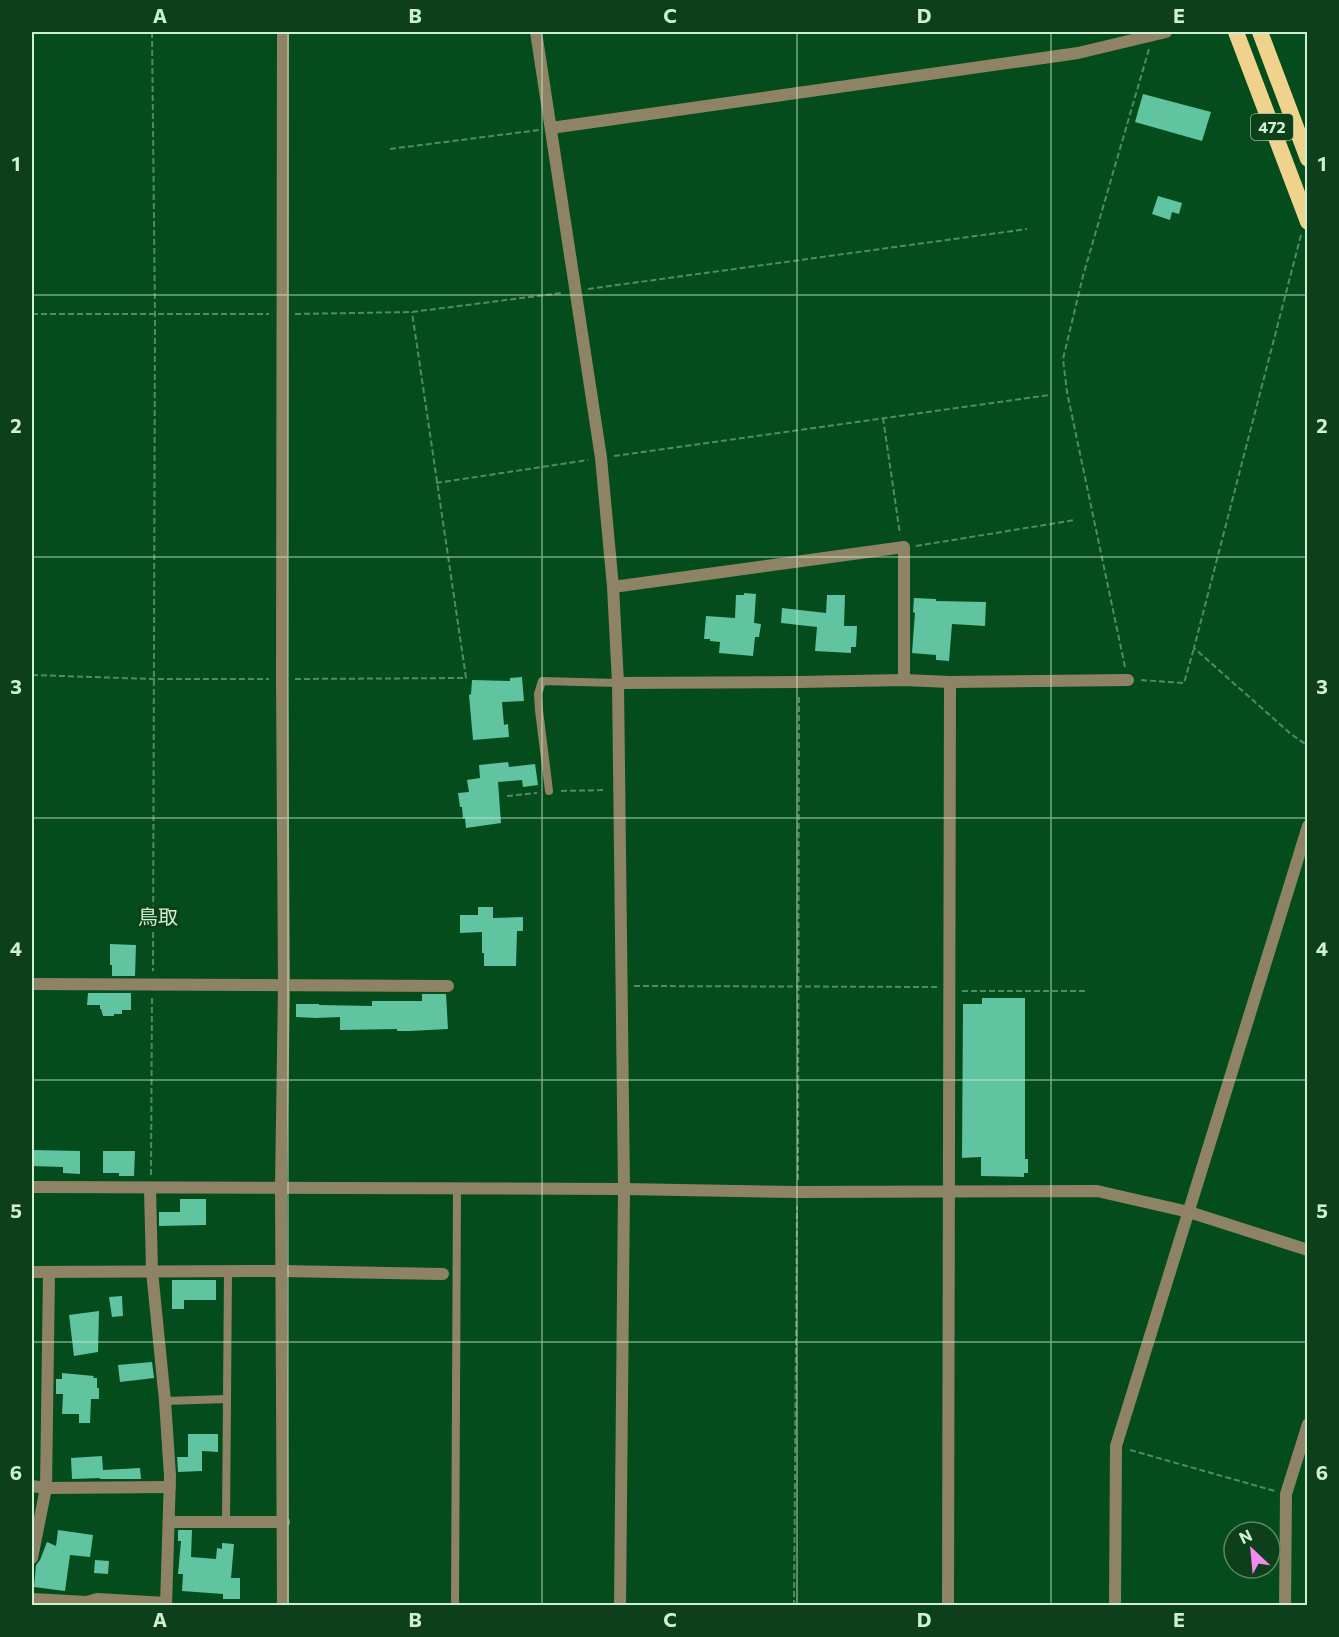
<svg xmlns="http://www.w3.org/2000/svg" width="1339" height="1637" viewBox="0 0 1339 1637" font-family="Commissioner,'Noto Sans JP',sans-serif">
<rect width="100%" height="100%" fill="#054c1d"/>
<g fill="#60c4a1">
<polygon points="1143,94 1211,112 1202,141 1135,122"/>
<polygon points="1158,196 1182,203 1179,214 1172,212 1170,220 1152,214"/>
<polygon points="744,593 756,594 754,623 761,624 759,637 755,637 753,656 719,653 720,642 710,641 710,639 704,639 706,616 735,618 736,595 744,595"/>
<polygon points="827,595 845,595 844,626 857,626 856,647 851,647 851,653 815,651 817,627 781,623 782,608 826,613"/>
<polygon points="914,598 936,599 936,601 986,602 985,626 952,624 949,661 936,660 936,655 912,653 915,613 913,612"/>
<polygon points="522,677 524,701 502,702 504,725 508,724 509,737 473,740 469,695 471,694 472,680 510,681 510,678"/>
<polygon points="508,762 509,767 535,764 538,785 523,787 522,780 498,782 501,823 466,828 465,818 463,819 462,807 460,807 458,793 469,792 467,780 480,778 479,765"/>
<polygon points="478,907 493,907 493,918 523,917 523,931 517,931 516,966 484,966 484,953 482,953 482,932 460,933 460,915 478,915"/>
<polygon points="110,944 136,945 135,976 112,976 112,965 110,965"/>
<polygon points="88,993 131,993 131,1010 122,1010 122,1014 114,1014 114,1016 103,1016 101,1009 100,1009 100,1005 87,1005"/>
<polygon points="422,994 446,994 448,1029 410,1031 397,1031 397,1029 340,1030 340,1017 316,1018 296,1017 296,1004 319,1004 319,1005 372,1006 372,1001 422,1001"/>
<polygon points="982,998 1025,998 1025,1159 1028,1159 1028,1173 1024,1173 1024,1177 981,1176 981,1157 962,1158 963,1004 982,1004"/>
<polygon points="32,1150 80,1151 80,1174 63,1173 63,1167 32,1166"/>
<polygon points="103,1151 135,1151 134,1176 119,1176 119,1173 103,1173"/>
<polygon points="180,1199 206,1199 206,1225 159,1226 159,1212 180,1212"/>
<polygon points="172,1280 216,1280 216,1300 184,1300 184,1309 172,1309"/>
<polygon points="122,1296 123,1316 112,1317 109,1297"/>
<polygon points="99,1311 98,1352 74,1356 69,1315"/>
<polygon points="152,1362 154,1378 120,1382 118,1365"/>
<polygon points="62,1373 94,1376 93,1378 97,1378 97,1388 99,1388 99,1399 91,1399 90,1423 79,1423 79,1414 62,1414 63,1394 56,1394 56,1379 62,1379"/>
<polygon points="188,1434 218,1434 218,1452 202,1451 202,1471 178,1472 177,1457 188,1457"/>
<polygon points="102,1456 103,1470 140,1468 141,1479 100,1479 100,1478 72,1479 71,1458"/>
<polygon points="58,1530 93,1535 90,1557 70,1555 65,1591 34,1587 36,1565 40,1560 47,1542 56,1546"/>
<polygon points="178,1530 192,1530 191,1557 216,1559 217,1548 222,1549 222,1543 234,1544 231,1578 240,1578 240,1599 223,1599 223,1594 182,1591 183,1574 178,1574 181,1541 178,1541"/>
<polygon points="95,1560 109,1561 108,1574 94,1573"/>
</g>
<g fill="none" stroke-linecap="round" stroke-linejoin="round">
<g stroke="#528a62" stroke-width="2" stroke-dasharray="6 3" stroke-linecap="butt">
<polyline points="152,32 155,315 153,971"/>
<polyline points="390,149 539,130"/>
<polyline points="1301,235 1194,648 1291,734 1308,746"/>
<polyline points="588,289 1027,229"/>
<polyline points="32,314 269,314"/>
<polyline points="295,314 412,312 561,293"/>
<polyline points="883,418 900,534"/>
<polyline points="614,456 1049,395"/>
<polyline points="436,483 588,460"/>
<polyline points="916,546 1075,520"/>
<polyline points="1125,667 1067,392 1063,359 1083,276 1149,49"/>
<polyline points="32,675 153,679 269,679"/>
<polyline points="295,679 466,678 412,312"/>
<polyline points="1141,680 1184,683 1194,648"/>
<polyline points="561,791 606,790"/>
<polyline points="507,796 537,793"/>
<polyline points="634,986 937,987"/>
<polyline points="962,991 1087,991"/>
<polyline points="151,1175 152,997"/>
<polyline points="798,1180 799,696"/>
<polyline points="1130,1450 1275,1491"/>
<polyline points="794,1606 797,1206"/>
</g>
<g stroke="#8f8365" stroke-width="8">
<polyline points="549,791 539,710 538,694 542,681 618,683"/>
<polyline points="227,1399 228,1271"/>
<polyline points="165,1401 227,1399 226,1521"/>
<polyline points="455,1606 457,1189"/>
</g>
<g stroke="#8f8365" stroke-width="12">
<polyline points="283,32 282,679 284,985 281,1187 283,1606"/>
<polyline points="613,587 904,547 904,680"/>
<polyline points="618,683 799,682 904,680 950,682 1128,680"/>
<polyline points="32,984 448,986"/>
<polyline points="150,1189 152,1271 165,1401 170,1476 166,1606"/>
<polyline points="32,1272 282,1271 443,1274"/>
<polyline points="32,1486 46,1488 170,1487"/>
<polyline points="169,1522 284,1522"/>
<polyline points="32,1558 46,1488 49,1272"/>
<polyline points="32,1599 87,1602 97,1599 166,1603"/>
<polyline points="948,1606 950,682"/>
<polyline points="1115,1606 1116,1446 1308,826"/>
<polyline points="1285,1606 1286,1494 1308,1424"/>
</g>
<g stroke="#8f8365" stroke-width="12">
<polyline points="536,32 601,458 613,587 618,683 624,1189 620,1606"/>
<polyline points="551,128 1078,53 1166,32"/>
<polyline points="32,1187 624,1189 798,1192 1097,1191 1189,1212 1308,1250"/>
</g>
<g stroke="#efd28c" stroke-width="16">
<polyline points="1236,32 1308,222"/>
<polyline points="1260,32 1308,159"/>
</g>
</g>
<path fill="none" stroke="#d0f0d3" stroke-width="1.5" stroke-opacity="0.55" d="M288,32v1574M542,32v1574M797,32v1574M1051,32v1574M32,295h1276M32,557h1276M32,818h1276M32,1080h1276M32,1342h1276"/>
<g text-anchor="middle" stroke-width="6" stroke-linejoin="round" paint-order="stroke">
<rect fill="#0e3f1b" stroke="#96bb9c" stroke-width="1.5" x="1251" y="114" width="42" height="26" rx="4.5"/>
<g font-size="16" font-weight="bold" fill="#d0f0d3">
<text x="1272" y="133">472</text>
</g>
<g font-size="20" fill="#d0f0d3" stroke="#0e3f1b">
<text x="158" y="924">鳥取</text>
</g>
</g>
<rect width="1339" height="1637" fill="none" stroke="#0e3f1b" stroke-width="66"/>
<g transform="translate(1252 1550) rotate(334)"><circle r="28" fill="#0e3f1b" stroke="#5c8665" stroke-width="1.5"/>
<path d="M0-4.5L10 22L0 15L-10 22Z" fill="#f489f0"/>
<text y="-9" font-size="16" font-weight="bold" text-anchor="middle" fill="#d0f0d3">N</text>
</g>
<rect x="33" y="33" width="1273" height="1571" fill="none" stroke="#d0f0d3" stroke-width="2"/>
<g font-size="20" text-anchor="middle" font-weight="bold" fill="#d0f0d3">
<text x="160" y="23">A</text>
<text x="415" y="23">B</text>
<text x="670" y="23">C</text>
<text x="924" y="23">D</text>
<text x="1179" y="23">E</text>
<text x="16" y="171">1</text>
<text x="1322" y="171">1</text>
<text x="16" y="433">2</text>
<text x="1322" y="433">2</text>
<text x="16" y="694">3</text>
<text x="1322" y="694">3</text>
<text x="16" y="956">4</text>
<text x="1322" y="956">4</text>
<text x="16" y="1218">5</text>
<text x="1322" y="1218">5</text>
<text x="16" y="1480">6</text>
<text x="1322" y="1480">6</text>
<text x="160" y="1627">A</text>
<text x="415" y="1627">B</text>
<text x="670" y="1627">C</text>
<text x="924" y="1627">D</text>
<text x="1179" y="1627">E</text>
</g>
</svg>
